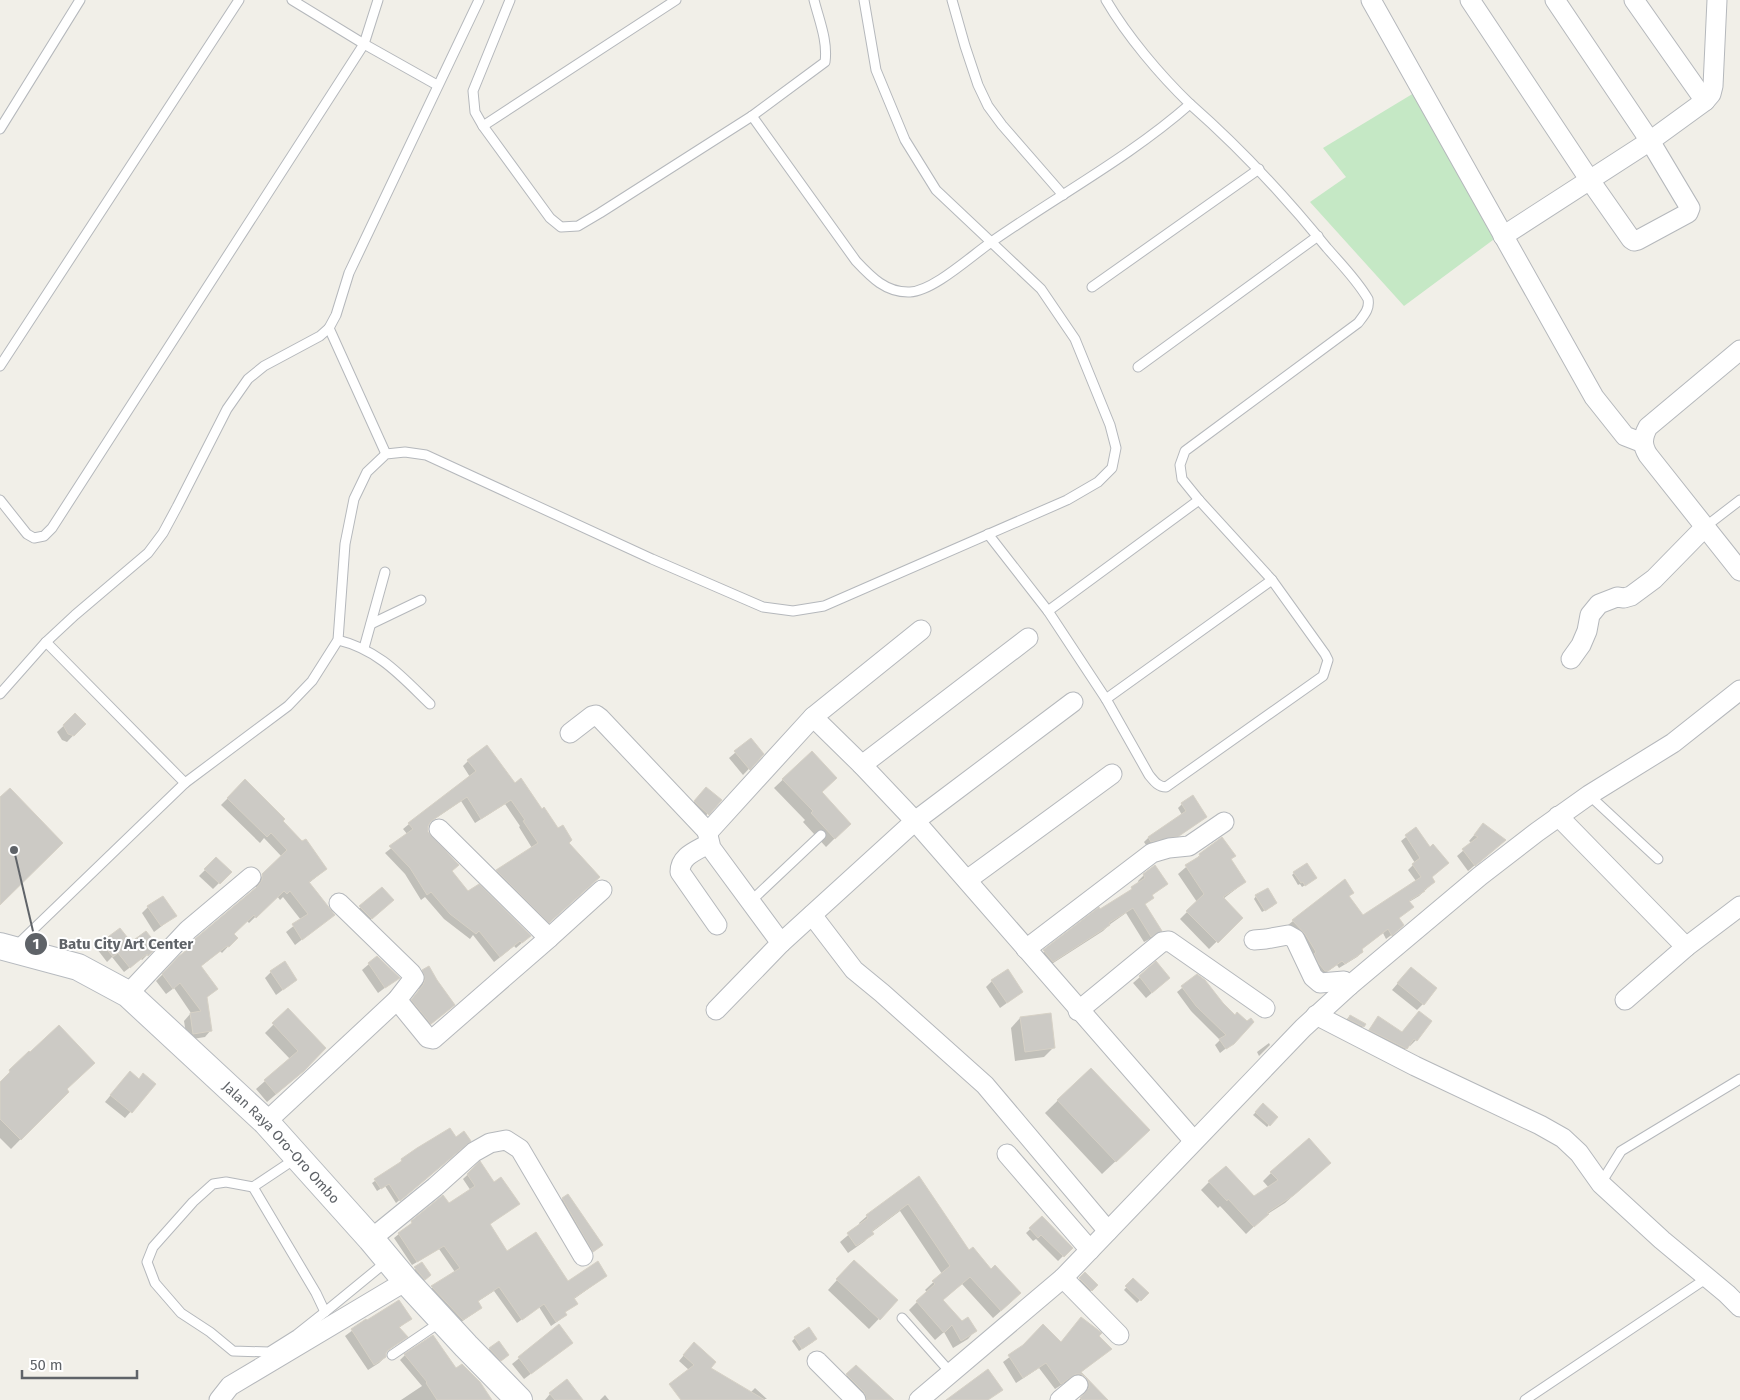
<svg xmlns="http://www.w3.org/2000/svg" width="1740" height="1400" viewBox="0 0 1740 1400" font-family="'Fira Sans',sans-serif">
<rect width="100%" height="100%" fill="#f1efe8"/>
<polygon fill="#c5e8c5" points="1414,93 1497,237 1404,306 1310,202 1346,177 1323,148"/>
<g fill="#0003">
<polygon points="75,715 84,724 67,742 62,740 57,732"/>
<polygon points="750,740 763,754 743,775 729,758"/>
<polygon points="812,752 821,793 841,832 826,847 803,822 805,820 774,788"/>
<polygon points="468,761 514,785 541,811 568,843 593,882 543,927 492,876 497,871 532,848 519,827 520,826 505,804 475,823 461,801 429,823 427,832 450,872 468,893 524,941 516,948 514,946 494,962 473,935 470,939 444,919 425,897 421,900 405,874 385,853 408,835 403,829 409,824 470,777 463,766"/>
<polygon points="245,781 326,869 309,883 333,915 295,945 286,932 301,920 283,897 280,900 277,896 249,923 247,921 233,934 236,938 222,953 220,951 200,967 217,989 206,998 211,1030 205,1037 187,1040 184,1021 191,1013 174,988 166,994 156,981 197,939 256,888 256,882 282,857 264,838 260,843 221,805"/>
<polygon points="700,795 720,800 702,820 689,808"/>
<polygon points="1182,804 1206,817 1173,840 1146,845 1144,842 1148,838 1182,815 1178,808"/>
<polygon points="1483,825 1505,840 1468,871 1457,856 1472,843 1469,841"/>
<polygon points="1416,829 1431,877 1434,882 1419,896 1409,902 1412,907 1398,918 1398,930 1386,939 1383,933 1360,950 1362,952 1357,957 1339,968 1337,965 1322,975 1301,939 1288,925 1293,921 1352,893 1348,897 1363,917 1416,881 1408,870 1415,863 1401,841"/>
<polygon points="1200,855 1230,860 1244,882 1236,889 1223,899 1241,918 1209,949 1180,919 1197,902 1178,874"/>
<polygon points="216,859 230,872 213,889 199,876"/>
<polygon points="1155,867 1166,884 1151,896 1152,898 1144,905 1160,930 1155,936 1144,942 1126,913 1109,925 1103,931 1047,967 1038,957 1099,909 1100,911 1127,893 1139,884 1138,881 1144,875"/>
<polygon points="1294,873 1313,880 1302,887 1300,884 1298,885 1292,875"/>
<polygon points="382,888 386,906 365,925 354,913"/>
<polygon points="1256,896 1273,906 1262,912 1254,899"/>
<polygon points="148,907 175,916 154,932 142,913"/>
<polygon points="102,943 130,944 156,946 142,960 141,959 124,972 112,957 107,962 97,949"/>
<polygon points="1156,963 1169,978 1146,998 1133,983"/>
<polygon points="369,964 398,978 378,993 362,970"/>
<polygon points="423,971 448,1010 425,1029 407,1006 418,992 420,986 417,977"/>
<polygon points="271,972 296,980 276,995 265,978"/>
<polygon points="1405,975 1423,1004 1417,1010 1392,990"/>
<polygon points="1197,976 1222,1004 1229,1046 1220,1053 1215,1045 1220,1040 1191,1011 1177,992"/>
<polygon points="992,981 1022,992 1000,1008 986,987"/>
<polygon points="288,1010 325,1048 294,1079 267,1102 256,1089 290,1059 265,1033"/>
<polygon points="1350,1016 1363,1026 1357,1033 1344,1022"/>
<polygon points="1020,1018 1054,1047 1044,1057 1015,1061 1011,1028"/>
<polygon points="1378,1018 1402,1033 1413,1019 1416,1040 1410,1046 1409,1045 1400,1055 1364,1036"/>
<polygon points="1269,1043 1270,1045 1259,1056 1257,1052"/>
<polygon points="29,1052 67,1092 11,1149 0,1138 0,1082"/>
<polygon points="1090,1069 1135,1143 1102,1174 1045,1113"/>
<polygon points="124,1079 138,1080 155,1084 125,1118 105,1102"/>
<polygon points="1263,1105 1276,1117 1267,1127 1253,1115"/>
<polygon points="455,1138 466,1144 396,1203 385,1186 377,1191 372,1183 399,1164 402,1160"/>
<polygon points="480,1163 494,1183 518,1204 489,1225 506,1252 567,1283 606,1276 574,1299 577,1303 564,1313 566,1315 561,1319 551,1326 539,1307 517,1323 494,1291 477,1302 480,1308 476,1312 458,1324 428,1291 455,1272 439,1249 412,1265 394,1238 443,1197 448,1205 471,1191 463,1179"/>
<polygon points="1321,1171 1285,1203 1266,1215 1246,1234 1220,1206 1218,1208 1201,1190 1209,1182 1254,1198 1269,1188 1263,1181 1271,1173"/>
<polygon points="919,1178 969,1252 1012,1301 993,1318 962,1284 942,1300 962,1323 975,1331 968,1339 953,1348 944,1332 935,1340 909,1310 927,1292 925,1290 942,1274 900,1211 872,1232 865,1241 848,1253 840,1242 860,1225 859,1223 867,1216"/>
<polygon points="563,1199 602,1245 587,1256 557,1204"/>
<polygon points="1042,1218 1071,1248 1058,1261 1036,1239 1033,1241 1026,1233"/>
<polygon points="422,1264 430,1275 424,1281 409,1274"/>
<polygon points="845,1271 896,1301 869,1329 828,1290"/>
<polygon points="1085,1274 1096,1285 1085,1297 1074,1285"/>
<polygon points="1133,1280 1147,1293 1137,1303 1124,1290"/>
<polygon points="410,1319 399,1328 406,1337 385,1353 385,1357 379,1363 368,1370 345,1336 366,1320"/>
<polygon points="795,1338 813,1342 799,1351 792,1341"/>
<polygon points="543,1339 571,1343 524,1379 512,1364"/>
<polygon points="499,1342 505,1358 498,1363 487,1351"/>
<polygon points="1061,1343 1110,1349 1080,1373 1107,1400 1079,1400 1083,1396 1083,1389 1076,1380 1069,1380 1055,1389 1039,1368 1016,1383 1003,1362 1023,1347"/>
<polygon points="689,1349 709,1368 750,1393 755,1388 767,1399 699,1400 689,1370 679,1361"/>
<polygon points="405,1355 455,1370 492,1400 401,1400 422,1386 400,1360"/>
<polygon points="856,1366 885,1400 859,1400 841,1381"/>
<polygon points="550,1394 582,1400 545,1400"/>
<polygon points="605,1395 609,1400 600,1400"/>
</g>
<g fill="#cccac5" stroke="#d6d1c6">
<polygon points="75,713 86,724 74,736 68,734 63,725"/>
<polygon points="751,738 764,754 750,770 734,751"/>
<polygon points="487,745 515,783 521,778 542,809 544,807 558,828 563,825 572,840 569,843 600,877 549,923 496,870 538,843 523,821 525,820 511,800 481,819 467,797 431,821 428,826 428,832 459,865 452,871 468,891 479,884 531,936 522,943 520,941 500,957 479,931 476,934 450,914 431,892 427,895 410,868 389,846 413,829 408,823 476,771 467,760"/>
<polygon points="812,751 837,778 822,792 851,824 835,839 811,813 813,811 782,779"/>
<polygon points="245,779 285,819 283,821 302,841 306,839 327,869 309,882 335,915 302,940 292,924 308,914 290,891 287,894 284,891 256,918 254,915 234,934 238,938 229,947 227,946 201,966 218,989 207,997 212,1031 193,1034 190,1013 201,1011 180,983 173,989 162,974 179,956 191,947 189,945 196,938 258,886 262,880 262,874 287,850 271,833 267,837 227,798"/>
<polygon points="706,787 722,800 709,815 694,801"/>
<polygon points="10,788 63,843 0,905 0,797"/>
<polygon points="1193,795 1207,817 1179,836 1151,842 1148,837 1186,811 1181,803"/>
<polygon points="1483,823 1506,840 1475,866 1462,849 1478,837 1474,835"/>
<polygon points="1416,827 1430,847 1433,844 1449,863 1432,877 1435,882 1424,890 1425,891 1409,901 1414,907 1399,918 1404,925 1392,936 1388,929 1362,949 1363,952 1345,964 1342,961 1328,971 1325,971 1319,964 1314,954 1316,952 1305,934 1292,920 1345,879 1354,893 1349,896 1363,915 1421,877 1412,864 1420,858 1405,835"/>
<polygon points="1222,837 1236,856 1231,859 1246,882 1223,897 1243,918 1218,943 1186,911 1204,894 1185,865 1200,856 1199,854"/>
<polygon points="216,857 232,872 220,884 204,869"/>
<polygon points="1307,863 1317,878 1305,886 1303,882 1301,883 1293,872"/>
<polygon points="1155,865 1168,884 1152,895 1154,898 1145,904 1162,931 1151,937 1133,908 1109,923 1110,925 1053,962 1043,950 1099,907 1100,909 1132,889 1131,887 1145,878 1143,874"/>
<polygon points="382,887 394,900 372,919 359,906"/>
<polygon points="1268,888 1277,903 1265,911 1255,895"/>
<polygon points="163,896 177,916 161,926 147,906"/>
<polygon points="120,928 131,942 146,931 158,946 148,956 147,954 130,968 118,953 113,957 101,942"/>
<polygon points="377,956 400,978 385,988 368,963"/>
<polygon points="285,961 297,980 283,990 270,971"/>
<polygon points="1156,961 1170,978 1152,993 1139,976"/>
<polygon points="429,966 437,980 455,1005 431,1024 411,1000 423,985 425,979 422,970"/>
<polygon points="1411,967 1437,988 1424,1005 1397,983"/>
<polygon points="1008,969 1023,992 1007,1003 991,980"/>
<polygon points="1197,974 1205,980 1223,1003 1235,1015 1237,1012 1247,1021 1251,1018 1254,1022 1234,1044 1226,1049 1219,1039 1226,1035 1196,1006 1181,986"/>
<polygon points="288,1008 326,1048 304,1071 276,1094 264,1080 298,1051 272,1023"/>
<polygon points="1419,1011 1432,1021 1417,1041 1414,1039 1407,1049 1369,1030 1378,1016 1402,1032"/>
<polygon points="1051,1013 1055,1048 1025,1052 1020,1017"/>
<polygon points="1350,1015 1366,1024 1364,1027 1348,1019"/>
<polygon points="59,1025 95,1063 67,1089 69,1092 21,1140 0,1119 0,1082 10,1072 9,1070 29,1051 30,1052"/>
<polygon points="1091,1068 1150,1130 1116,1162 1057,1100"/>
<polygon points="130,1071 139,1079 143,1073 156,1084 132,1113 110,1095"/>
<polygon points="1263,1103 1278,1117 1270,1126 1255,1112"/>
<polygon points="450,1128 456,1137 464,1131 471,1141 400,1201 389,1184 381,1189 374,1179 402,1161 401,1159 417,1148"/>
<polygon points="1309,1138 1331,1163 1294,1195 1267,1213 1269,1214 1254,1227 1228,1199 1227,1201 1208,1181 1226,1166 1254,1196 1278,1180 1270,1172"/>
<polygon points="480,1161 494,1182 501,1177 520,1204 490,1224 507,1251 536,1232 568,1281 598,1261 607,1276 574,1298 578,1304 565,1312 567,1315 556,1322 544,1304 522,1320 499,1287 478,1301 482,1308 463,1320 431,1286 460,1268 444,1246 417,1262 398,1233 412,1223 411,1221 443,1195 449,1203 475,1186 467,1174"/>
<polygon points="919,1176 969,1250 973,1247 991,1269 995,1265 1021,1293 1001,1311 970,1277 943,1300 962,1321 968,1317 977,1331 961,1341 952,1325 944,1333 916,1301 935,1284 932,1281 950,1266 908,1204 872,1231 874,1234 856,1246 847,1233 868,1218 866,1215"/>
<polygon points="568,1194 603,1245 593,1252 562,1198"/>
<polygon points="1042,1216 1073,1248 1064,1257 1041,1235 1038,1238 1029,1228"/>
<polygon points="854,1260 898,1300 880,1320 836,1279"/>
<polygon points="422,1262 431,1275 425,1280 414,1267"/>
<polygon points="1085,1272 1098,1285 1092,1291 1079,1278"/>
<polygon points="1133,1278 1149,1293 1141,1301 1125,1286"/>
<polygon points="399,1300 412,1319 399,1327 408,1337 388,1350 386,1353 386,1357 374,1365 351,1329 366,1319 367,1320"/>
<polygon points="1081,1317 1102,1333 1099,1336 1112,1349 1081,1372 1108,1400 1082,1400 1080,1398 1089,1388 1089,1383 1086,1377 1081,1374 1076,1374 1061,1384 1046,1363 1023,1378 1008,1355 1023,1345 1043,1324 1061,1342"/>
<polygon points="559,1324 573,1343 531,1374 518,1357"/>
<polygon points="809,1327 817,1339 802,1349 794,1337"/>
<polygon points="433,1335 456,1368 462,1364 480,1382 492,1400 437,1400 426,1383 427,1382 404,1354"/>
<polygon points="499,1341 509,1355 501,1361 489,1348"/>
<polygon points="694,1342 716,1362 711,1368 765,1400 681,1400 669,1384 694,1365 683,1355"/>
<polygon points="856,1365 894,1400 867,1400 864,1392 846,1374"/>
<polygon points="988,1369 1003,1390 988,1400 946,1400"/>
<polygon points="567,1379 583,1400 555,1400 549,1393"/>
</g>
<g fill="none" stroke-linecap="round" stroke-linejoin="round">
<g stroke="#b5b8bc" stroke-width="11">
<g id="lane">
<polyline points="292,0 364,44 437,85"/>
<path d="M510,0l-37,91 2,21 8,14 67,92 11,9 17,-1 22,-13 152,-97 73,-54c3,-21 -6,-42 -11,-62"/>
<polyline points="952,0 965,46 978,85 988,106 1002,125 1063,195"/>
<path d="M752,116l104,145c15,16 30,32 54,31 23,-1 60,-35 80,-49 65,-46 140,-86 200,-139 -30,-29 -63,-68 -84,-104"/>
<polyline points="483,126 676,0"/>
<polyline points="0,129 80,0"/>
<polyline points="1092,287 1259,169"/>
<polyline points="329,328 386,454"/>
<polyline points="0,366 239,0"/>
<polyline points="1138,367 1318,236"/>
<polyline points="0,500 27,534 34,538 44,536 52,528 364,44 378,0"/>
<polyline points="1705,527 1740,500"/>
<path d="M988,534l60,77 58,88 43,76c5,6 9,12 17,12l157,-111 5,-16 -3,-6 -53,-74 -73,-80 -17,-21 -2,-14 5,-14 173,-128c6,-8 12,-14 10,-24 -11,-19 -27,-35 -41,-51 -42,-52 -87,-100 -137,-144"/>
<polyline points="1048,611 1199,500"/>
<polyline points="371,624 421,600"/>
<path d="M338,640c41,10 63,36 92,64"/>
<polyline points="46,642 185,783"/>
<polyline points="364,648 385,572"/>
<polyline points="0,694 46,642 75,615 148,553 163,533 177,507 227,409 248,379 264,366 320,336 329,328 336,315 349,273 479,0"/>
<polyline points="1106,699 1272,580"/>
<polyline points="1589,795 1658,859"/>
<polyline points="751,901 821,835"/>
<polyline points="16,946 185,783 288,706 312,681 338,640 345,544 354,499 367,472 386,454 405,452 426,455 652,559 763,607 793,611 824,606 1067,500 1098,482 1112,468 1116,448 1110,425 1075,339 1041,289 936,190 905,140 876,70 864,0"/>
<polyline points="295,1159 253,1187 316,1293 325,1312 386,1262"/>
<polyline points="1601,1183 1621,1151 1740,1079"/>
<polyline points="253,1187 226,1182 213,1184 193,1202 153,1247 147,1262 155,1283 181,1313 210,1332 233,1351 269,1352 296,1335 325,1312"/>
<polyline points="902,1318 951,1373"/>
<polyline points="392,1355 442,1321"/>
<polyline points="1525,1400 1707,1278"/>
</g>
</g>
<g stroke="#b5b8bc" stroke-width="21">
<g id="street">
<polyline points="1371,0 1594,397 1625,436 1643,443"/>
<polyline points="1470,0 1589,179 1631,239 1634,241 1638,240 1688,213 1690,208 1650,141 1555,0"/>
<polyline points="1634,0 1705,101"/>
<polyline points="1503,236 1650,141 1705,101 1711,94 1713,86 1717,0"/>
<path d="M1740,350l-92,77c-6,11 -6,18 0,28l92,116"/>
<polyline points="921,630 813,717 862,765 915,821 1194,1141"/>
<polyline points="1571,659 1581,645 1587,631 1590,615 1599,604 1617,597 1624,598 1631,596 1654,579 1705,527"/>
<polyline points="570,733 592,716 596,715 600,718 707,831 710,830 813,717"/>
<polyline points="862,765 1028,638"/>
<polyline points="1558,816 1686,947"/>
<polyline points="707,831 711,848 781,943 716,1010"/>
<path d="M708,844c-12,7 -28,12 -28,28l37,53"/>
<polyline points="967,880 1112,774"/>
<polyline points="812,915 854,970 882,993 985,1085 1108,1231"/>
<polyline points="549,938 602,890"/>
<polyline points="1254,940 1266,939 1288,935 1295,939 1313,977 1320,983 1344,981 1349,986"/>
<polyline points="781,943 915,821 1073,702"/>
<polyline points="1026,949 1152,853 1169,848 1189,846 1224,822"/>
<polyline points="128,994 188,930 251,877"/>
<polyline points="397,1000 428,1038 433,1039 549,938 439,829"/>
<polyline points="1625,1000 1686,947 1740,906"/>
<polyline points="1078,1011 1162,942 1169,941 1265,1008"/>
<polyline points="1316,1015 1415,1066 1540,1125 1563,1138 1579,1153 1601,1184 1662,1240 1727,1294 1740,1307"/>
<polyline points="266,1122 397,1000 414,978 411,973 339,903"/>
<polyline points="1007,1154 1090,1250"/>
<polyline points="371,1239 435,1187 474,1152 490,1143 506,1140 520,1149 583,1256"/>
<polyline points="1063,1278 1119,1335"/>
<polyline points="817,1361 856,1400"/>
<polyline points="219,1400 230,1386 406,1281"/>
<polyline points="919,1400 1063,1278 1303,1028 1349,986 1480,876 1537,832 1589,795 1673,743 1740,690"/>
<polyline points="1060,1400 1078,1385"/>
</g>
</g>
<g stroke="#b6babf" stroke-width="28">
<g id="secondary">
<path id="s1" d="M0,946l78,21 50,27 138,128 105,117 35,42 60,65 53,54"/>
</g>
</g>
<use href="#lane" stroke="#fff" stroke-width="9"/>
<use href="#street" stroke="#fff" stroke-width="19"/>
<use href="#secondary" stroke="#fff" stroke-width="26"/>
</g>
<g text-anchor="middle" stroke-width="4" stroke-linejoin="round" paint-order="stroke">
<g font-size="14" fill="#5f6368" stroke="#fff">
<text dy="5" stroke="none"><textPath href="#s1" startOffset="351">Jalan Raya Oro-Oro Ombo</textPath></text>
</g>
</g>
<path fill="none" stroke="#5f6368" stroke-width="2" d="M14 850L36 944"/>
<g fill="#5f6368" stroke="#fff" stroke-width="2">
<circle cx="14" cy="850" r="5"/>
<circle cx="36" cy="944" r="12"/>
</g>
<g font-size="15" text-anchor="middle" font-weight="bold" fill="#fff">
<text x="36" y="949">1</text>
</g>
<g font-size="15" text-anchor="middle" font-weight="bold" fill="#5f6368" stroke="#fff" stroke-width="4" stroke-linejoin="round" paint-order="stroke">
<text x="126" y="949">Batu City Art Center</text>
</g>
<path d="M22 1370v8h115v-8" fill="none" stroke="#5f6368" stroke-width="2.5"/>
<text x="30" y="1370" font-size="15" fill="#5f6368" stroke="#ffffff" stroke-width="4" paint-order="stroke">50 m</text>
</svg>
